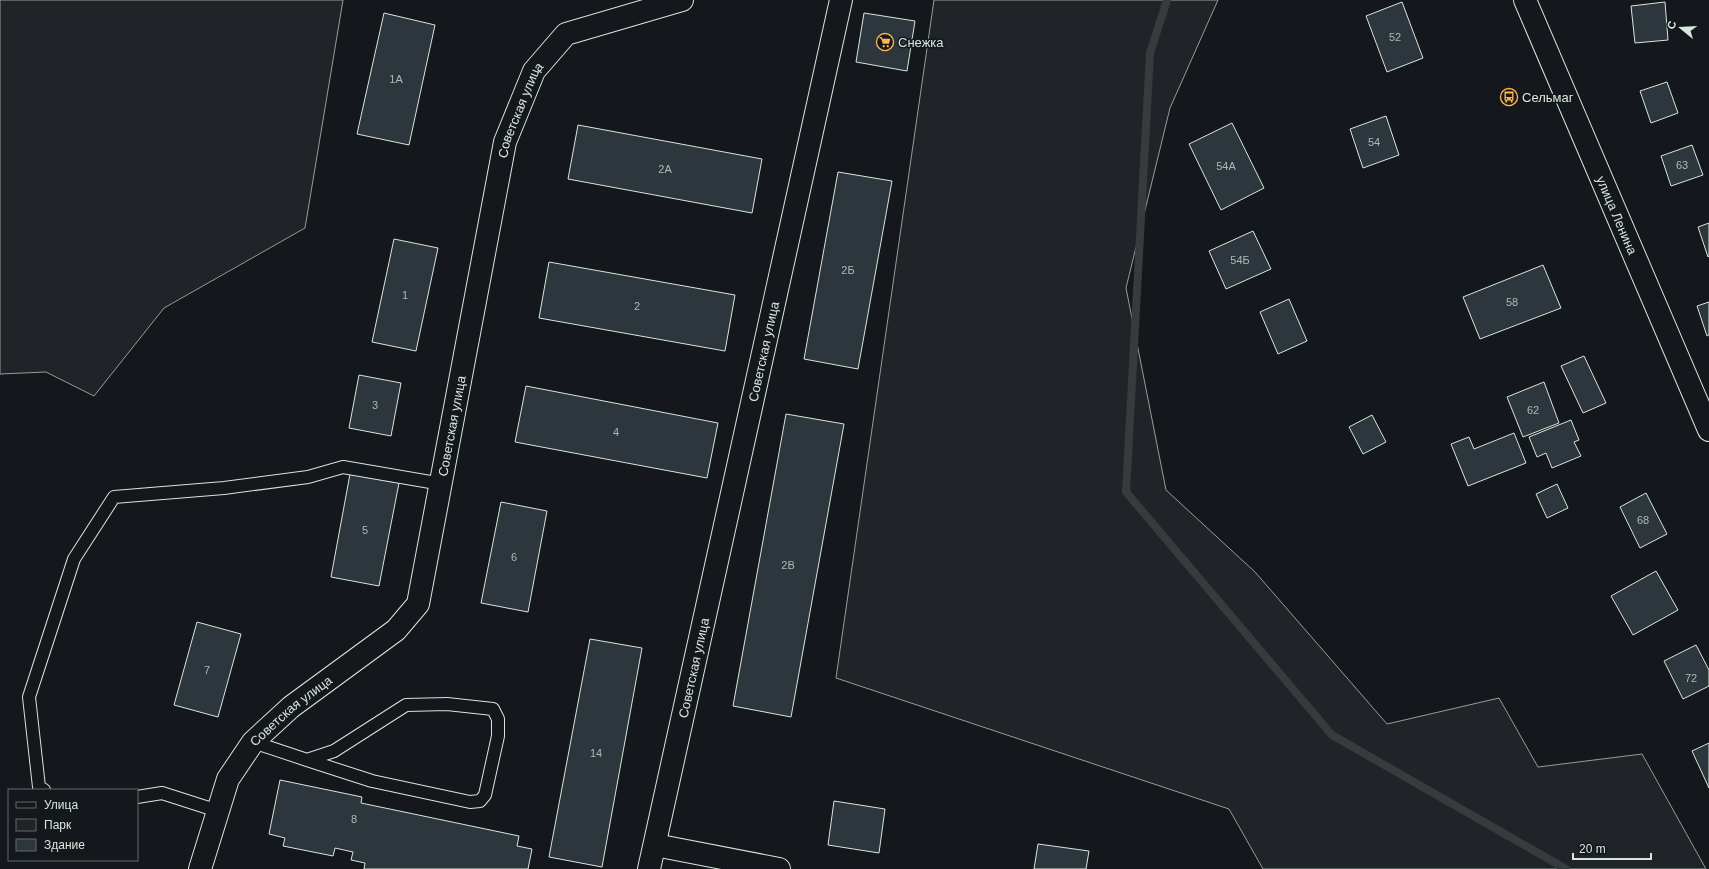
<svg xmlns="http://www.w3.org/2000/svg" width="1709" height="869" viewBox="0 0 1709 869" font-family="Helvetica,sans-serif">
<rect width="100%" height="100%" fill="#14181c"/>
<g fill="#202428" stroke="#939e99">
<polygon points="0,0 343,0 305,228 164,308 94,396 46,372 0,374"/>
<polygon points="934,0 1218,0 1170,108 1126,288 1166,490 1255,572 1387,724 1499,698 1538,767 1642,754 1706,869 1263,869 1229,809 836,678"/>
</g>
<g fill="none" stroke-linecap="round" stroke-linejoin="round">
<polyline stroke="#363b3e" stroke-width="8" points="1167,0 1150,53 1126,492 1332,735 1566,869"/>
</g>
<g fill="#2c363c" stroke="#d8e6dc">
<polygon points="1402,2 1423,58 1387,72 1366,16"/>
<polygon points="1665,2 1668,40 1635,43 1631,6"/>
<polygon points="384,13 435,25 409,145 357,134"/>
<polygon points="864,13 915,21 907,71 856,62"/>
<polygon points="1667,82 1678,113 1651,123 1640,91"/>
<polygon points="1386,116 1399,155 1363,168 1350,129"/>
<polygon points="1232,123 1264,188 1221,210 1189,144"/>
<polygon points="578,125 762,159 752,213 568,179"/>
<polygon points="1692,145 1703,175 1671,186 1661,156"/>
<polygon points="838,172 892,181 858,369 804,359"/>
<polygon points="1709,223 1709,256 1708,257 1698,227"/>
<polygon points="1253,231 1271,269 1226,289 1209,251"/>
<polygon points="394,239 438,248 416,351 372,342"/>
<polygon points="549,262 735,295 725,351 539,318"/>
<polygon points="1543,265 1561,308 1480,339 1463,297"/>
<polygon points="1289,299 1307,341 1278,354 1260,312"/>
<polygon points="1709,302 1709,335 1707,336 1697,306"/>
<polygon points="1584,356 1606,403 1583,413 1561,366"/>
<polygon points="359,375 401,383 391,436 349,428"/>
<polygon points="1544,382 1559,423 1523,437 1507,397"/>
<polygon points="526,386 718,423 707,478 515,442"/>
<polygon points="786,414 844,424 791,717 733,706"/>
<polygon points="1372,415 1386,442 1363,454 1349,427"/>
<polygon points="1571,420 1579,440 1574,442 1581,456 1552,468 1546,453 1537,457 1529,437"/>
<polygon points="1514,433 1526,463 1468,486 1451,444 1469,437 1474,449"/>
<polygon points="350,474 399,483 379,586 331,577"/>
<polygon points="1557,484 1568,508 1547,518 1536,494"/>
<polygon points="1646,493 1667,534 1640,548 1620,507"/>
<polygon points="501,502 547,511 528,612 481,603"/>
<polygon points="1656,571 1678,610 1633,635 1611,596"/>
<polygon points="197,622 241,634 218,717 174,705"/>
<polygon points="590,639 642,648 602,867 549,857"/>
<polygon points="1696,645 1709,670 1709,686 1683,699 1664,661"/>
<polygon points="1709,743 1709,788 1692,751"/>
<polygon points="280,780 362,797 361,803 519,836 517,846 532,849 528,869 364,869 365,863 351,860 353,852 335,848 333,856 283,846 285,838 269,834"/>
<polygon points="834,801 885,809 879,853 828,845"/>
<polygon points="1038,844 1089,851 1086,869 1034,869"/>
</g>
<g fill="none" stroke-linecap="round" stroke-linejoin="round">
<g stroke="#d8e6dc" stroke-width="14">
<g id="lane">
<polyline points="253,742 307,760 334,751 406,705 447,704 493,709 498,719 498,736 485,795 480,801 470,802 372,781 307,760"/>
<polyline points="44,790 39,787 29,697 74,559 114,497 224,488 308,477 343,467 442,484"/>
<polyline points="137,797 162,793 218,811"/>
</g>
</g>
<g stroke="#d8e6dc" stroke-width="24">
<g id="street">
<polyline points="655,845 779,869"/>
<path id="s1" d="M200,869l28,-90 25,-37 38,-35 105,-77 22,-26 87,-462 29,-71 32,-37 116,-34"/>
<path id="s2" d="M649,869l192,-869"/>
</g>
</g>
<g stroke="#d8e6dc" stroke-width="24">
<g id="primary">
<path id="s3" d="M1525,0l184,430"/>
</g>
</g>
<use href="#lane" stroke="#14181c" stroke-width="12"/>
<use href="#street" stroke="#14181c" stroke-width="22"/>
<use href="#primary" stroke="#14181c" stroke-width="22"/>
</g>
<defs>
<g id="supermarket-ring" transform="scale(0.9)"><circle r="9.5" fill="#14181c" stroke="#ffb74d" stroke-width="1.5"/><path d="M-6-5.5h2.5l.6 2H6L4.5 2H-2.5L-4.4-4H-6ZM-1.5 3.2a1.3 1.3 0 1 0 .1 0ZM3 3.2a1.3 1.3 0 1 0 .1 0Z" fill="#ffb74d"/></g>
<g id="bus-ring" transform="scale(0.9)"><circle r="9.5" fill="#14181c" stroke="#ffb74d" stroke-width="1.5"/><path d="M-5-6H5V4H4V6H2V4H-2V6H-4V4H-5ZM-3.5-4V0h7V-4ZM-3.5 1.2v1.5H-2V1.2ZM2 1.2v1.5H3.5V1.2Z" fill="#ffb74d"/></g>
</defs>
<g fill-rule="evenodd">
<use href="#supermarket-ring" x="885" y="42"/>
<use href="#bus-ring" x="1509" y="97"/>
</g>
<g text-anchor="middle" stroke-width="3" stroke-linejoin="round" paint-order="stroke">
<g font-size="11" fill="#adbab4">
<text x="1395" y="41">52</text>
<text x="396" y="83">1А</text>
<text x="1374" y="146">54</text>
<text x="1682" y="169">63</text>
<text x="1226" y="170">54А</text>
<text x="665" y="173">2А</text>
<text x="1240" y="264">54Б</text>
<text x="848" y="274">2Б</text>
<text x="405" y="299">1</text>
<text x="1512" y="306">58</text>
<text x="637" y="310">2</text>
<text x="375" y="409">3</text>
<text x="1533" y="414">62</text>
<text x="616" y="436">4</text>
<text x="1643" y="524">68</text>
<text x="365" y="534">5</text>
<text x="514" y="561">6</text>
<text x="788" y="569">2В</text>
<text x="207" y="674">7</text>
<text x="1691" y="682">72</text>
<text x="596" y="757">14</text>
<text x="354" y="823">8</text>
</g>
<g font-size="13" fill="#d8e6dc" stroke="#14181c" text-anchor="start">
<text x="898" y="47">Снежка</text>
<text x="1522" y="102">Сельмаг</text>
</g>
<g font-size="13" fill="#d8e6dc" stroke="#14181c">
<text dy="5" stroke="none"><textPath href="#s1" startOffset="860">Советская улица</textPath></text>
<text dy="5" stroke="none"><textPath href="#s3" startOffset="234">улица Ленина</textPath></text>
<text dy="5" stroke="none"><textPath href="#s2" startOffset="530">Советская улица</textPath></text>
<text dy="5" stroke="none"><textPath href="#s1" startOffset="536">Советская улица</textPath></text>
<text dy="5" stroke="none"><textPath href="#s2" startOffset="206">Советская улица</textPath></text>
<text dy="5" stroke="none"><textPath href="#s1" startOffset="188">Советская улица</textPath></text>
</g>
</g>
<rect x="8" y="789" width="130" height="72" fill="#14181c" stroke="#626a69"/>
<rect x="16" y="802" width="20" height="6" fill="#14181c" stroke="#626a69"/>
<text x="44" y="809" font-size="12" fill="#d8e6dc">Улица</text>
<rect x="16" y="819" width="20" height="12" fill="#202428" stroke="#626a69"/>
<text x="44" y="829" font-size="12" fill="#d8e6dc">Парк</text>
<rect x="16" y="839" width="20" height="12" fill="#2c363c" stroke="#626a69"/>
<text x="44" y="849" font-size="12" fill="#d8e6dc">Здание</text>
<g transform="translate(1681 28) rotate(288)" stroke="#14181c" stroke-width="3" paint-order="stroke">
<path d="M0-3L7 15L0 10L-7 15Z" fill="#d8e6dc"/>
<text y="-6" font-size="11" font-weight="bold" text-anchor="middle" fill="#d8e6dc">С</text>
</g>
<path d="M1573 853v6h78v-6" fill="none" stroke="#d8e6dc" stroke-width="2"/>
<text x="1579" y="853" font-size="12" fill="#d8e6dc" stroke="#14181c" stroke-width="3" paint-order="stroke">20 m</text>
</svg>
